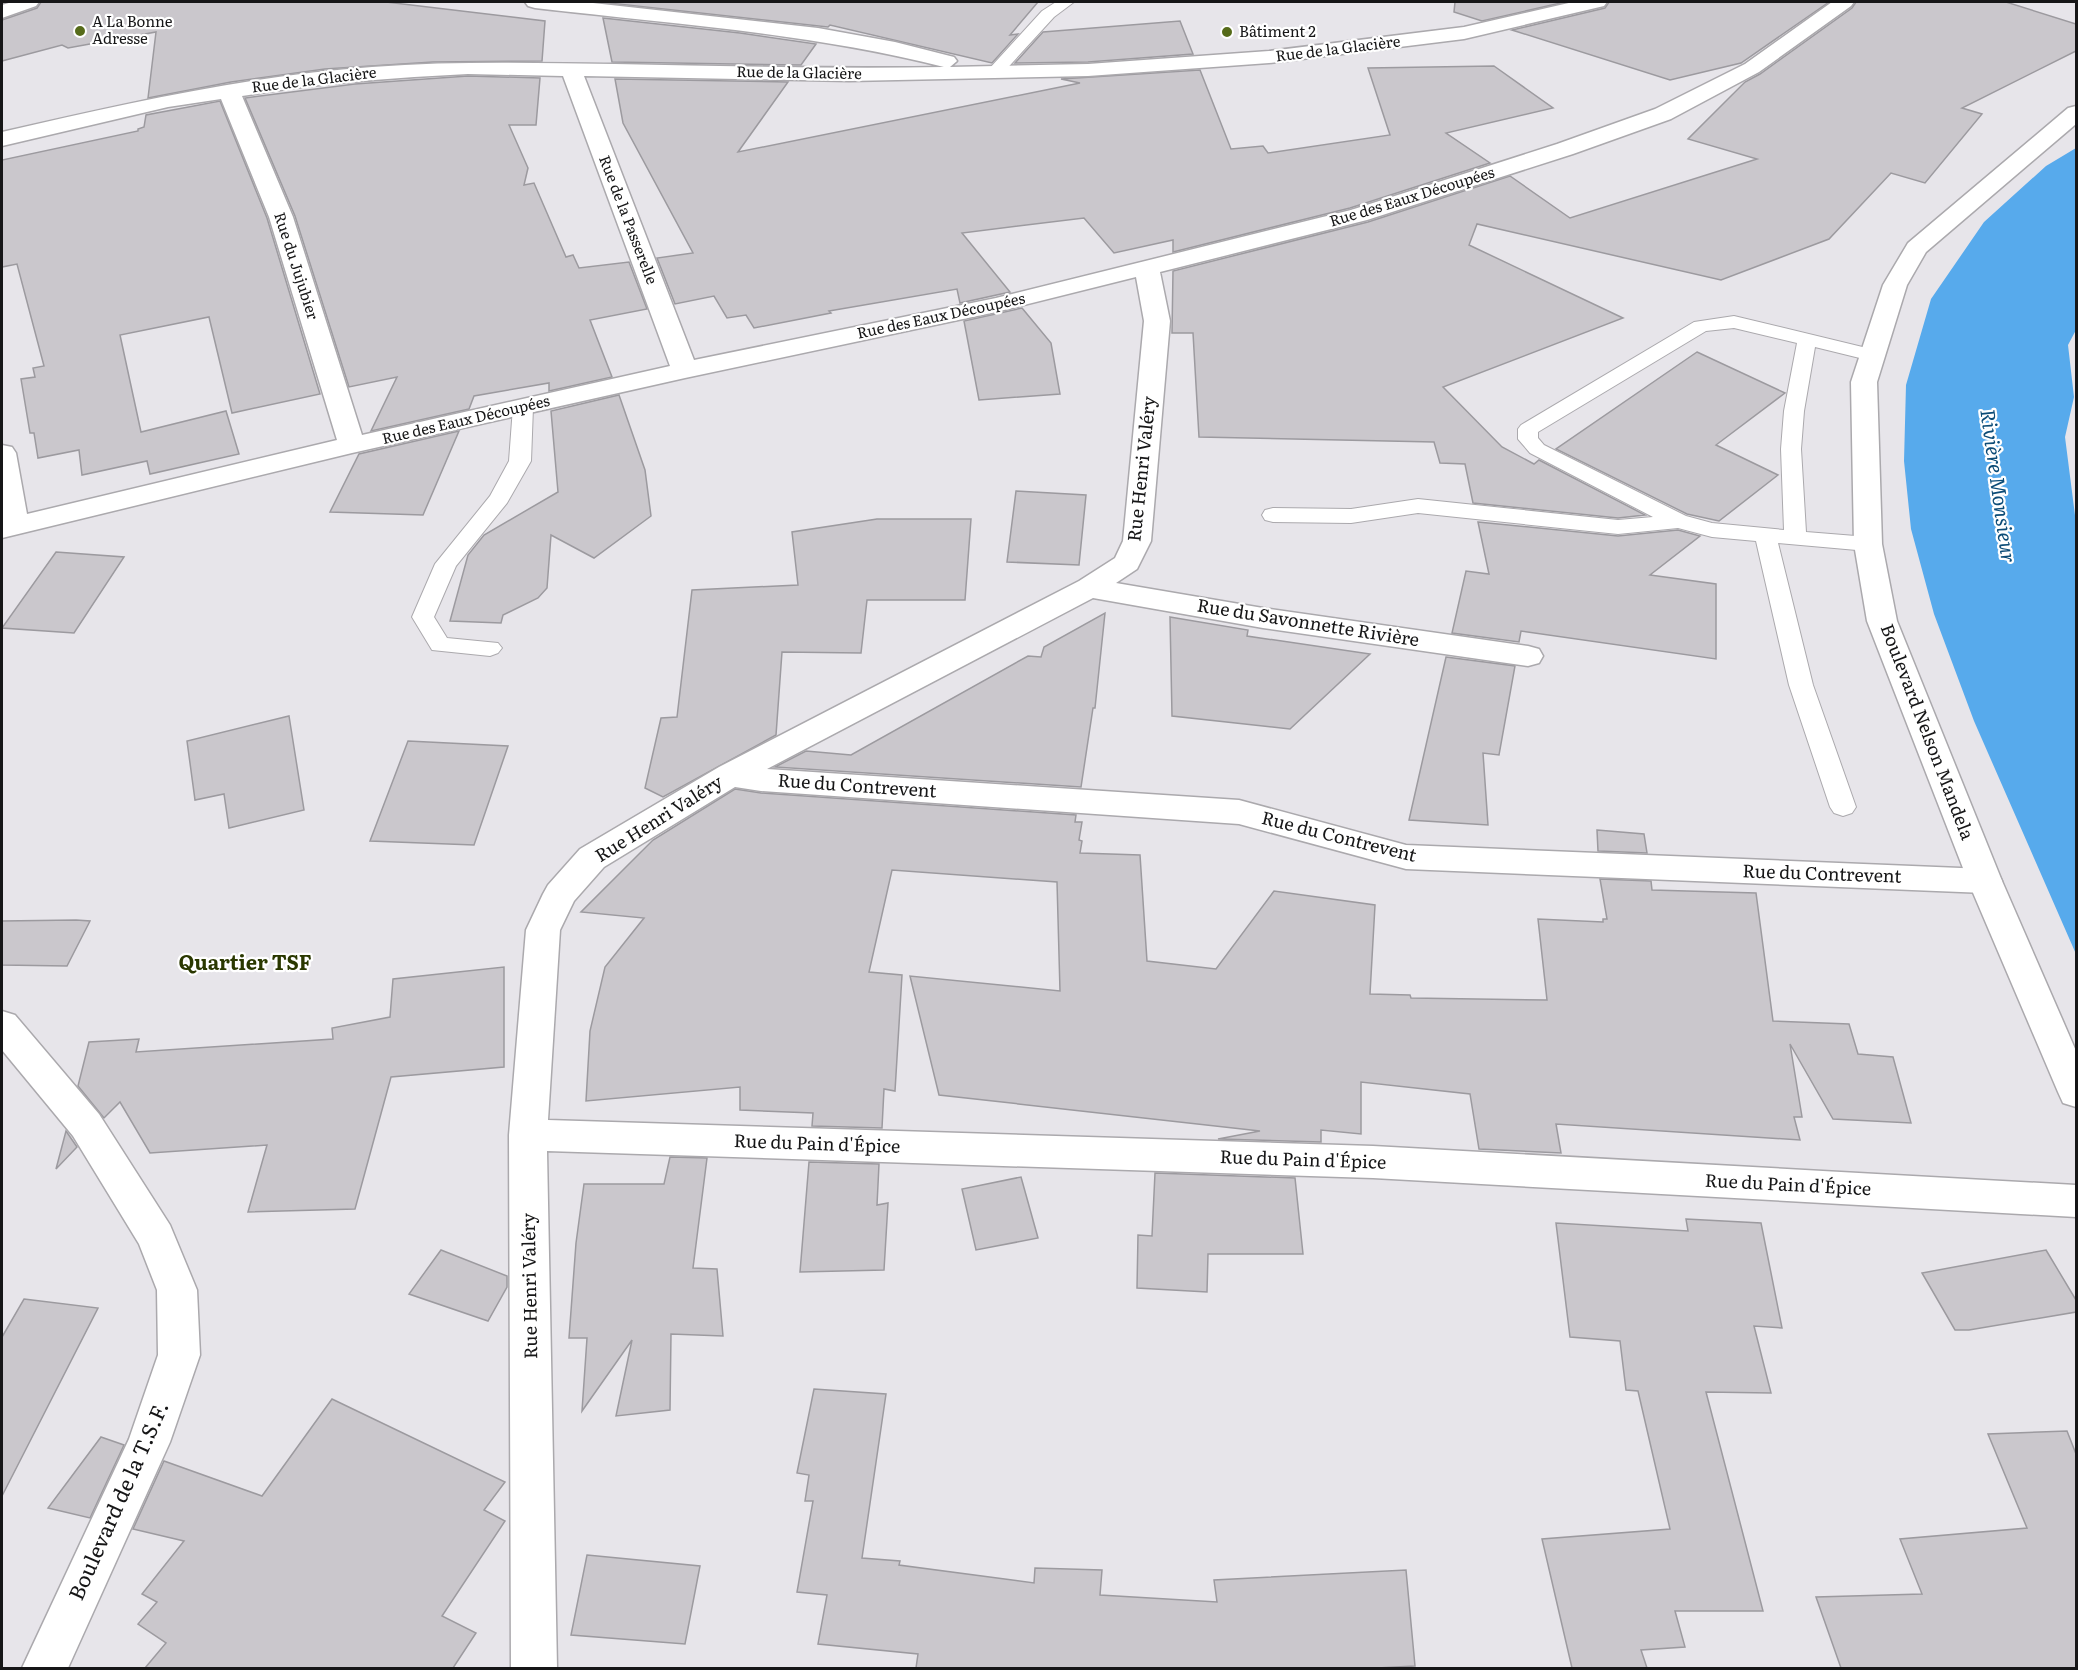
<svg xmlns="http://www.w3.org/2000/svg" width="2078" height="1670" viewBox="0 0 2078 1670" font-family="Literata,serif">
<rect width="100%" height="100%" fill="#e7e5ea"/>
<polygon fill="#57aaec" points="2076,148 2076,330 2068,345 2074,397 2065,437 2076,523 2076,954 1974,721 1934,614 1911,529 1904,461 1906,385 1931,299 1984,222 2046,166"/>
<g fill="#cac7cc" stroke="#9c9a9f" stroke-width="1.5">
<polygon points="41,2 386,2 545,21 542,61 433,62 325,69 231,82 148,98 156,32 68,48 62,45 2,61 2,20 37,8"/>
<polygon points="600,2 1038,2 1010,35 1018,34 992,63 830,25 828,27"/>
<polygon points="1455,2 1565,2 1482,21 1454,12"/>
<polygon points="1609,2 1829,2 1741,63 1670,80 1512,30 1605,8"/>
<polygon points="1856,2 2006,2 2076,24 2076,51 1962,108 1982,114 1925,183 1891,173 1829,239 1721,280 1477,224 1469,245 1623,318 1443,387 1502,447 1534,464 1539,460 1645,515 1618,518 1473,503 1465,464 1440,463 1434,442 1199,437 1193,333 1172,333 1173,271 1368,222 1510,176 1570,218 1757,159 1688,139 1745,82 1760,74 1852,8"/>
<polygon points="603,18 740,33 816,44 801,65 612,62"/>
<polygon points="1180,21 1193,54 1088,62 1015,63 1043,32"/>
<polygon points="1494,66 1553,108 1446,133 1490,163 1350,208 1173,252 1173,240 1114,253 1084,218 962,233 1010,292 960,303 957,289 829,311 831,313 754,328 746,315 727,318 714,296 675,304 657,258 693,253 623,123 615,79 788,82 738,152 1080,83 1061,79 1200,70 1231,149 1263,146 1268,153 1390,135 1368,68"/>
<polygon points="468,76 540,78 536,125 509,125 528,168 524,185 534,183 566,257 573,255 579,268 629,262 647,309 590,320 612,377 549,391 549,383 474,396 469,409 371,431 397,377 349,387 295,216 245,98 355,84"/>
<polygon points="220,101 267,218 320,394 232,413 209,317 120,335 141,432 226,411 239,454 150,474 147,461 82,475 79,450 38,458 34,433 30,433 21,379 35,377 33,368 44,366 17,264 2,267 2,160 138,131 138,129 144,127 146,115"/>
<polygon points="1022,308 1051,343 1060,394 979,400 964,321"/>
<polygon points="1697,352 1785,393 1716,445 1778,475 1719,521 1687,514 1556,449"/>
<polygon points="619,395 645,470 651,516 594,558 551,535 547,588 538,598 503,615 501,623 450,621 468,555 484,535 558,492 551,411"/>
<polygon points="459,431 423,515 330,512 359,454"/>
<polygon points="1016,491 1086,495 1079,565 1007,562"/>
<polygon points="877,519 971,519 965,600 867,600 861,653 782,652 776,735 663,797 645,788 661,718 677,717 692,590 798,585 792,532"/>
<polygon points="1478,522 1618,536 1678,530 1700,536 1650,575 1716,584 1716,659 1521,631 1519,642 1452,633 1466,571 1489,574"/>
<polygon points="56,552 124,557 74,633 2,628"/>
<polygon points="1105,613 1095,708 1093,708 1081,787 775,767 806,751 851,755 1028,656 1041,657 1044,647"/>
<polygon points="1170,617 1248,630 1247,636 1370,654 1290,729 1172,716"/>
<polygon points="1446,657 1515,666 1499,755 1483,753 1488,825 1409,820"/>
<polygon points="289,716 304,810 229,828 224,794 195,800 187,741"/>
<polygon points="408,741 508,746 474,845 370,841"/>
<polygon points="735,789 761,793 1076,815 1075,822 1082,822 1079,840 1082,841 1080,853 1140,855 1147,961 1216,969 1274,891 1375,905 1370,994 1410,995 1411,998 1547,1000 1538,919 1603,922 1603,919 1607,919 1600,879 1651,881 1652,890 1756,893 1773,1021 1849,1024 1858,1054 1893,1057 1911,1123 1833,1119 1790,1044 1802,1117 1794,1117 1800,1140 1556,1124 1561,1153 1479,1149 1470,1094 1361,1082 1361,1134 1321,1130 1321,1142 1218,1139 1260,1131 939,1095 910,976 1060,991 1057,882 892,870 869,972 902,975 895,1091 884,1089 882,1128 812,1126 813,1113 740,1110 740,1087 586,1101 590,1031 605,967 644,918 581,912 653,840"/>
<polygon points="1597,830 1644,834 1647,853 1598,851"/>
<polygon points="76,920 90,921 67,966 2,965 2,921"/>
<polygon points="504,967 504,1067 391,1077 355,1209 248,1212 267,1145 150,1153 120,1102 104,1118 78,1086 89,1042 139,1039 136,1052 333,1039 332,1028 390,1017 393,979"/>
<polygon points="66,1131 77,1147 56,1169"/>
<polygon points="670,1157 707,1158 693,1268 717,1269 723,1336 671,1334 670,1410 616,1416 632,1340 582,1411 587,1338 569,1338 576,1243 584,1184 664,1184"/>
<polygon points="809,1162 879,1164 877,1205 888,1203 884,1270 800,1272"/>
<polygon points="1155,1173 1295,1178 1303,1254 1208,1254 1207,1292 1137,1288 1138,1235 1152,1236"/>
<polygon points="1021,1177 1038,1238 976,1250 962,1189"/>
<polygon points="1686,1219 1761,1223 1782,1328 1754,1326 1771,1393 1706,1392 1763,1611 1675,1611 1685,1647 1641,1650 1647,1668 1572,1668 1542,1539 1670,1529 1638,1391 1626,1390 1620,1341 1570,1337 1556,1223 1688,1231"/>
<polygon points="441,1250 507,1276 507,1287 488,1321 409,1294"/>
<polygon points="2046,1250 2076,1300 2076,1312 1969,1330 1955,1330 1922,1273"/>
<polygon points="24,1299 98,1308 2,1496 2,1337"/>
<polygon points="814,1389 886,1394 862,1558 900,1561 899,1565 1034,1583 1035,1568 1102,1570 1100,1595 1217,1602 1214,1580 1406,1570 1415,1666 1377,1668 916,1668 918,1654 818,1644 827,1595 797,1592 813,1501 805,1501 809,1475 797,1473"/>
<polygon points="332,1399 505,1482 484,1510 505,1521 442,1616 476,1633 453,1668 145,1668 166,1643 138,1624 157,1602 142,1594 184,1541 133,1529 164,1461 262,1496"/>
<polygon points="2067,1431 2076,1454 2076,1668 1841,1668 1816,1597 1922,1594 1900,1539 2027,1528 1988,1434"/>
<polygon points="101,1437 124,1445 90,1518 48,1508"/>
<polygon points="587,1555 700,1566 685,1644 571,1635"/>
</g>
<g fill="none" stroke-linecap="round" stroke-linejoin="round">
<g stroke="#aba9ad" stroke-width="2">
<g id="lane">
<polygon points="1056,2 1074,2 1054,17 1001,75 989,75 987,72 989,69 1042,11"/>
<path d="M1734,316l145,35 3,4 -3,4 -7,2 -57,-14 -11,64 -3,38 5,83 62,5 8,2 3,5 -3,5 -8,2 -90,-8 35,142 43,122 -4,6 -9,3 -9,-3 -4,-6 -41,-122 -33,-144 -44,-4 -34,-9 -60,6 -200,-21 -67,10 -78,-1 -8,-2 -3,-5 3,-5 8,-2 78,1 67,-10 200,21 35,-3 -123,-64 -12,-14v-10l3,-4 173,-103zM1734,328l63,15 -13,68 -3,38 3,81 -72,-7 -26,-7 -142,-71 -6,-7v-6l168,-101z"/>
<polygon points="523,401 530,403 533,407 531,461 507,503 456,566 434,617 447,638 498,643 502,648 498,653 490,656 432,650 412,617 435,564 490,496 509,461 513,407 516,403"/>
</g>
</g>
<g stroke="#aba9ad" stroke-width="3">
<g id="street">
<path d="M525,2h59l234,26 77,14 59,15 3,4 -7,6 138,-3 181,-13 195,-24 109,-25h34l-3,4 -140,33 -195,24 -181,13 -239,5 -265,-5 110,284 302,-62 355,-88 206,-66 98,-35 90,-45 87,-62h22l-3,4 -92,66 -88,47 -98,35 -206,66 -207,52 10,49 -19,220 -14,28 -21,14 147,25 265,38 11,3 4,7 -4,7 -11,3 -265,-38 -170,-30 -326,171 472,31 167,45 579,24 12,3 5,9 -5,9 -12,3 -579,-24 -167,-45 -478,-33 -26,-4 -131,80 -30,34 -14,29 -12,190 825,26 703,39v32l-703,-39 -826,-27 10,517h-46l-2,-533 17,-205 17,-36 5,-9 32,-36 139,-82 360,-186 36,-23 8,-17 21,-220 -8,-44 -140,35 -311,66 -333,75 -350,85v-93l10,2 4,6 11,61 310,-74 -68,-223 -48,-118 -53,8 -166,39v-14c122,-28 244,-56 370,-65 81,-6 162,-4 243,-3 110,2 220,5 329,3 -134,-34 -272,-43 -409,-59l-7,-2zM468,74l95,2 107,290 -308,69 -69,-218 -51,-121c75,-13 150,-18 226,-22z"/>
<polygon points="2,1011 15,1015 99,1114 170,1225 197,1290 200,1355 170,1442 68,1668 22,1668 129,1439 158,1355 157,1290 139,1244 73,1136 2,1050"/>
</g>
</g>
<g stroke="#aba9ad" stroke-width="3">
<polygon id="secondary" points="2076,106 2076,124 1926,252 1907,285 1877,382 1882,544 1897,621 2002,881 2076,1051 2076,1107 2063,1103 2058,1092 1968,881 1867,621 1854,544 1851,382 1883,285 1908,243 2068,108"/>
</g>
<g stroke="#aba9ad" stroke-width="3">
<polygon id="primary" points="12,2 39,2 36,6 2,18 2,5"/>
</g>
<use href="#lane" fill="#fff" fill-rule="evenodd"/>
<use href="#street" fill="#fff" fill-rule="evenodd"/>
<use href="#secondary" fill="#fff" fill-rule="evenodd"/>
<use href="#primary" fill="#fff" fill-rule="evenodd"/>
</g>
<g fill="#566b1a" stroke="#fff" stroke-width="2">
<circle cx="80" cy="31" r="6"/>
<circle cx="1227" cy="32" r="6"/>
</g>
<g text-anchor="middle" stroke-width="4.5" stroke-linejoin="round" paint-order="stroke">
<g font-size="15" fill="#161617" stroke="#fff" text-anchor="start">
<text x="92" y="27">A La Bonne<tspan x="92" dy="17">Adresse</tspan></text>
<text x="1239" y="37">Bâtiment 2</text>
</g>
<g font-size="15" fill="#161617" stroke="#fff">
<text transform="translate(1338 49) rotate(-7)" y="5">Rue de la Glacière</text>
<text transform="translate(799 73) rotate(1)" y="5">Rue de la Glacière</text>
<text transform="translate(314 80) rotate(-7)" y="5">Rue de la Glacière</text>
<text transform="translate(1412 197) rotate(-17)" y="5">Rue des Eaux Découpées</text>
<text transform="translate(628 220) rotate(69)" y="5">Rue de la Passerelle</text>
<text transform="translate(296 266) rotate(72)" y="5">Rue du Jujubier</text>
<text transform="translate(941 316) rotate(-12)" y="5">Rue des Eaux Découpées</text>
<text transform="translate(466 420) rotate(-13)" y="5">Rue des Eaux Découpées</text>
</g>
<g font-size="18" fill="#161617" stroke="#fff">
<text transform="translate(1142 469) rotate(-84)" y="6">Rue Henri Valéry</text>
<text transform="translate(1308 623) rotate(9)" y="6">Rue du Savonnette Rivière</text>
<text transform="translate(1927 732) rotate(69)" y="6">Boulevard Nelson Mandela</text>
<text transform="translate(857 786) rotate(4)" y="6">Rue du Contrevent</text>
<text transform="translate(659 819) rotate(-32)" y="6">Rue Henri Valéry</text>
<text transform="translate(1339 837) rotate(14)" y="6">Rue du Contrevent</text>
<text transform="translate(1822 874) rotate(2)" y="6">Rue du Contrevent</text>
<text transform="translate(817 1144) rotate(2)" y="6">Rue du Pain d'Épice</text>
<text transform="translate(1303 1160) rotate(2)" y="6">Rue du Pain d'Épice</text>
<text transform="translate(1788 1185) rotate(3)" y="6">Rue du Pain d'Épice</text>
<text transform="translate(530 1286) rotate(-91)" y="6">Rue Henri Valéry</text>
</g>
<g font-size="20" font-style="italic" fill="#0c4c77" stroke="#fff">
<text transform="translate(1998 486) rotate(82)" y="7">Rivière Monsieur</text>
</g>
<g font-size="20" font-weight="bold" fill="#2a3800" stroke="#fff">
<text x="245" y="970">Quartier TSF</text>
</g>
<g font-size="21" fill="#161617" stroke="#fff">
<text transform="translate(119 1501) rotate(-66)" y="7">Boulevard de la T.S.F.</text>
</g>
</g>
<rect width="2078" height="1670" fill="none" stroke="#161617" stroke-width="6"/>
</svg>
